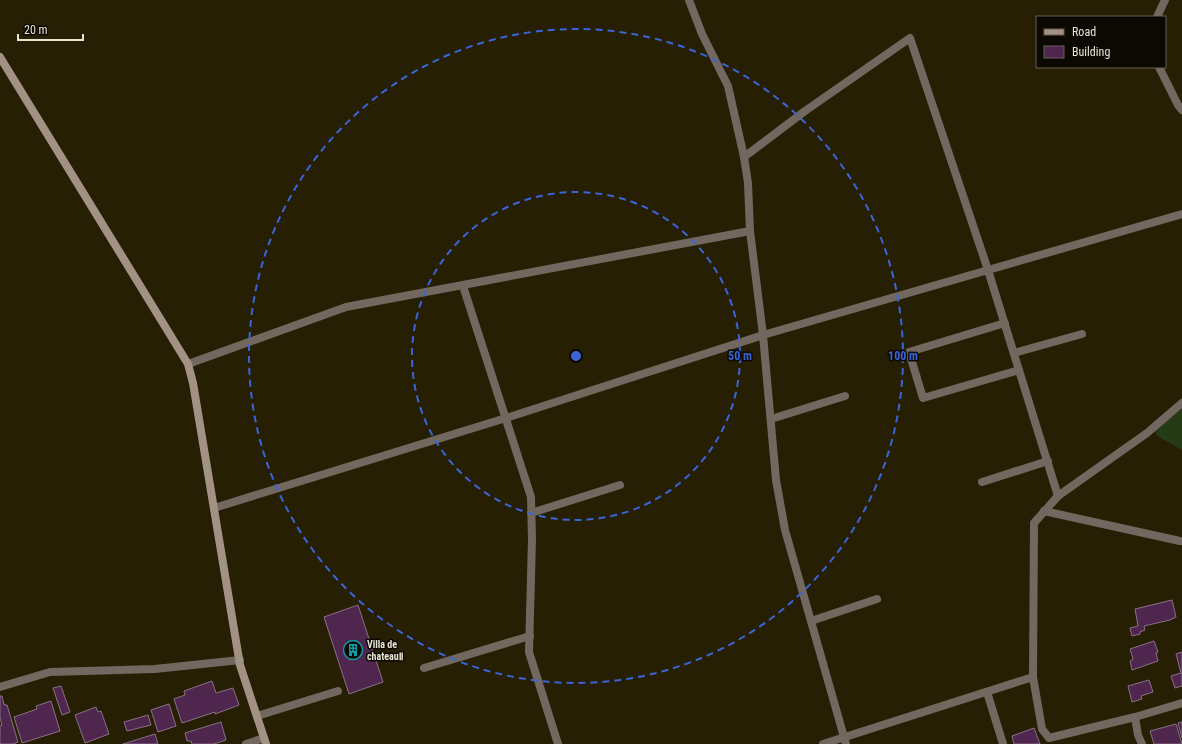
<svg xmlns="http://www.w3.org/2000/svg" width="1182" height="744" viewBox="0 0 1182 744" font-family="'Roboto Condensed',sans-serif">
<rect width="100%" height="100%" fill="#261f04"/>
<polygon fill="#253b16" points="1182,409 1182,450 1159,437 1154,431"/>
<g fill="#4f264e" stroke="#887187">
<polygon points="1172,600 1176,617 1170,620 1144,626 1145,630 1140,632 1140,634 1132,636 1130,628 1138,626 1135,609"/>
<polygon points="358,605 383,682 349,694 324,617"/>
<polygon points="1154,641 1158,652 1156,653 1158,661 1132,670 1130,661 1133,659 1130,649"/>
<polygon points="1182,652 1182,686 1175,688 1171,676 1181,673 1176,654"/>
<polygon points="1149,680 1153,692 1141,696 1142,699 1132,702 1128,686"/>
<polygon points="212,681 216,693 233,688 239,705 215,714 215,712 182,723 174,699 185,695 184,691"/>
<polygon points="61,686 70,712 62,715 53,688"/>
<polygon points="0,696 2,696 4,705 7,705 18,742 13,744 0,744 0,726 2,725 0,718"/>
<polygon points="51,701 60,731 22,743 14,717 37,709 36,706"/>
<polygon points="169,704 176,726 158,732 151,710"/>
<polygon points="96,707 98,712 101,711 109,734 85,743 75,715"/>
<polygon points="148,715 151,725 127,731 124,722"/>
<polygon points="221,722 226,740 214,744 192,744 191,741 187,741 185,733"/>
<polygon points="1182,722 1182,738 1178,723"/>
<polygon points="1176,724 1182,744 1154,744 1150,731"/>
<polygon points="1034,728 1040,744 1014,744 1012,736"/>
<polygon points="155,734 158,744 123,744"/>
</g>
<g fill="none" stroke-linecap="round" stroke-linejoin="round">
<g stroke="#72685f" stroke-width="8">
<polyline points="1005,323 909,352 923,398 1019,370"/>
<polyline points="1014,353 1082,334"/>
<polyline points="771,419 845,396"/>
<polyline points="982,482 1048,461"/>
<polyline points="1044,511 1180,541"/>
<polyline points="531,513 620,485"/>
<polyline points="811,621 877,599"/>
<polyline points="424,668 530,636"/>
<polyline points="257,716 338,691"/>
<polyline points="246,744 264,738"/>
</g>
<g stroke="#72685f" stroke-width="8">
<polyline points="689,0 702,34 728,86 744,157 748,183 750,231 763,335 776,480 785,530 846,744"/>
<polyline points="1157,17 1165,0"/>
<polyline points="1159,67 1178,105 1182,110"/>
<polyline points="744,157 805,111 910,38 988,270 1058,496"/>
<polyline points="463,286 531,497 532,539 529,652 558,744"/>
<polyline points="188,364 346,307 750,231"/>
<polyline points="1182,403 1147,433 1058,496 1034,523 1033,677 1042,729 1049,738 1135,717 1182,703"/>
<polyline points="214,508 506,418 763,335 1182,214"/>
<polyline points="0,687 50,672 155,669 240,660"/>
<polyline points="987,692 1003,744"/>
<polyline points="1135,717 1138,735 1142,744"/>
<polyline points="823,744 1033,677"/>
</g>
<polyline stroke="#a29283" stroke-width="8" points="0,57 188,364 193,383 240,665 266,744"/>
</g>
<g fill="none" stroke="#3b64d7" stroke-width="2" stroke-dasharray="7 5">
<circle cx="576" cy="356" r="164"/>
<circle cx="576" cy="356" r="327"/>
</g>
<defs>
<g id="building-ring" transform="scale(1)"><circle r="9.5" fill="#0c0902" stroke="#0f9aa8" stroke-width="1.5"/><path d="M-4-6H4V6H1V3H-1V6H-4ZM-2.5-4.3h1.7v1.8h-1.7ZM.8-4.3h1.7v1.8H.8ZM-2.5-1h1.7V.8h-1.7ZM.8-1h1.7V.8H.8Z" fill="#0f9aa8"/></g>
</defs>
<g fill-rule="evenodd">
<use href="#building-ring" x="353" y="650"/>
</g>
<g text-anchor="middle" stroke-width="3" stroke-linejoin="round" paint-order="stroke">
<g font-size="10" font-weight="bold" fill="#e8e4d4" stroke="#0c0902" text-anchor="start">
<text x="367" y="648">Villa de<tspan x="367" dy="12">chateauⅡ</tspan></text>
</g>
</g>
<circle cx="576" cy="356" r="6" fill="#3b64d7" stroke="#0c0902" stroke-width="2"/>
<g font-size="12" text-anchor="middle" font-weight="bold" fill="#3b64d7" stroke="#0c0902" stroke-width="3" stroke-linejoin="round" paint-order="stroke">
<text x="740" y="360">50 m</text>
<text x="903" y="360">100 m</text>
</g>
<rect x="1036" y="16" width="130" height="52" fill="#0c0902" stroke="#646156"/>
<rect x="1044" y="29" width="20" height="6" fill="#a29283" stroke="#646156"/>
<text x="1072" y="36" font-size="12" fill="#e8e4d4">Road</text>
<rect x="1044" y="46" width="20" height="12" fill="#4f264e" stroke="#646156"/>
<text x="1072" y="56" font-size="12" fill="#e8e4d4">Building</text>
<path d="M18 34v6h65v-6" fill="none" stroke="#e8e4d4" stroke-width="2"/>
<text x="24" y="34" font-size="12" fill="#e8e4d4" stroke="#0c0902" stroke-width="3" paint-order="stroke">20 m</text>
</svg>
